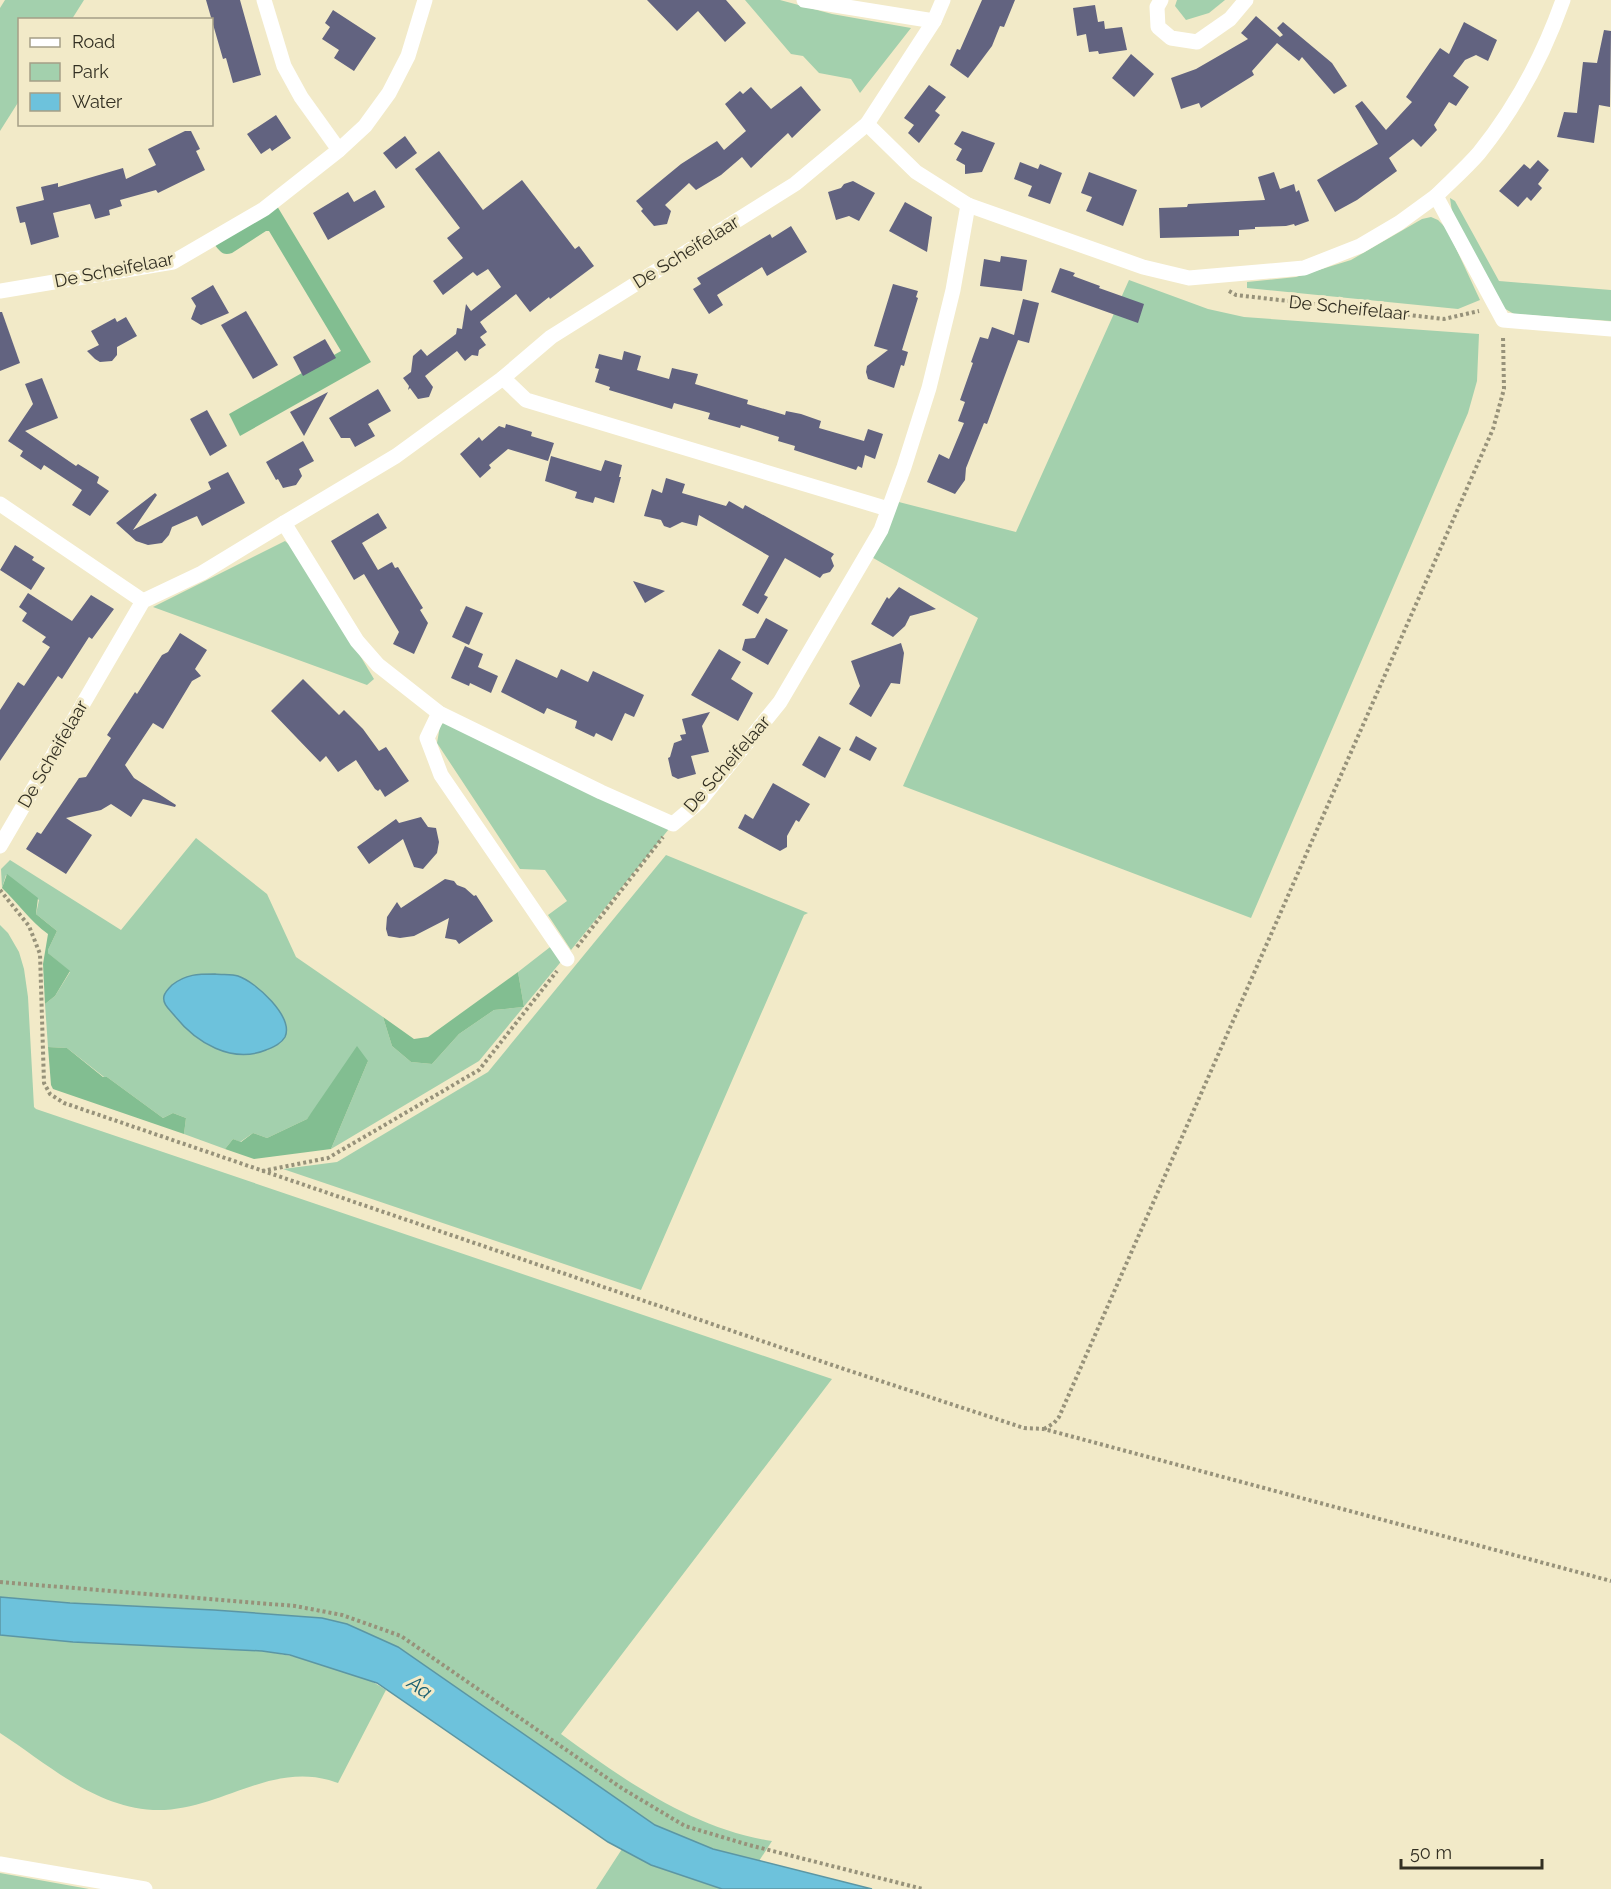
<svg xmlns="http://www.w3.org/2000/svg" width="1611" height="1889" viewBox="0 0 1611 1889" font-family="Raleway,sans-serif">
<rect width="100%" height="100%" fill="#f2eac8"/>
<g fill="#a3d0ad">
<polygon points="5,0 84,0 72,19 20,20 19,101 0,131 0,8"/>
<polygon points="745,0 780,0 832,14 911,28 860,93 851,79 819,73 803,56 791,54"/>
<polygon points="1177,0 1225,0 1209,13 1186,20 1175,6"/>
<polygon points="1450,198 1455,201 1499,281 1611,290 1611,321 1514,314 1502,307 1452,212"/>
<polygon points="1431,217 1438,220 1447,229 1480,300 1458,309 1247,288 1247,282 1296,277 1351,260 1422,219"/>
<polygon points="1129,280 1208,309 1244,317 1479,334 1477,381 1468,413 1251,918 903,786 978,618 868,555 891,500 1016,532"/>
<polygon points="285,541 299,553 374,679 367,685 153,607"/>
<polygon points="450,716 673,824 571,950 548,915 567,901 545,870 520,869 437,743 440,726"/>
<polygon points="196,838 267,894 296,957 383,1017 392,1046 411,1062 432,1064 459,1034 494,1010 524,1007 518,972 554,944 564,958 479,1061 331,1149 368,1061 319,1104 307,1119 267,1138 253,1133 240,1142 233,1139 225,1149 184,1134 186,1118 173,1113 163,1118 107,1077 104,1077 67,1048 48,1047 45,1004 55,996 70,972 48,953 48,950 57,931 36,914 39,900 6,875 2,888 1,869 10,860 121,930"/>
<polygon points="666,855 808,913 804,915 641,1290 283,1169 337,1162 488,1072"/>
<path d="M0,925l8,8 11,19 5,17 4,28 6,110 2,2 796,270 -271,355c63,46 132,95 211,107l-13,20 -46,-12 -58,-24 -257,-178 -51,-23 -25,-6 -108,-8 -144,-7 -70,-6z"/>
<path d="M0,1635l73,7 189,9c36,5 95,18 124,39l-48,93c-66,-25 -119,30 -185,27 -61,-4 -105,-46 -153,-77z"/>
<polygon points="622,1849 651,1865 722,1889 596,1889"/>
<polygon points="0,1873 89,1889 0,1889"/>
</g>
<g fill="#82be91">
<path d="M274,201l97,161 -131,74 -11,-22 112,-63 -72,-120h-3l-34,22c-10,3 -12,-2 -18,-9z"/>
<path d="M7,874l31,24 -2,16 21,17 -9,19v3l22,18 -15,25 -10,8 -2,-40 5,-30c-18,-13 -30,-31 -46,-46z"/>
<polygon points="518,972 524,1007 494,1010 459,1034 432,1064 411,1062 392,1046 383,1017 414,1039 428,1037"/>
<polygon points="357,1046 368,1061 331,1149 254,1159 225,1149 233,1139 241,1142 253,1133 267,1138 307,1119"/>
<polygon points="48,1047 67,1048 103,1077 107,1077 163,1118 173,1113 186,1118 184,1134 53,1089 51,1085"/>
</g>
<g fill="#6dc2dc" stroke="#5b96a4" stroke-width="1.5">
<path d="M215,974c7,1 17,0 23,2 18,6 56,41 47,61 -4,7 -12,10 -19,13 -34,14 -70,-7 -92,-35 -4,-5 -12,-11 -10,-19 1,-4 5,-8 8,-11 14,-11 26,-11 43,-11z"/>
<polygon points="0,1597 70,1603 214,1610 322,1618 347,1624 398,1647 655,1825 713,1849 872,1889 722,1889 651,1865 608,1842 377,1683 290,1655 262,1651 73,1642 0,1635"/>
</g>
<g fill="#626380">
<polygon points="206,0 240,0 261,75 233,83 226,58 223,59"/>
<polygon points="647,0 726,0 746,23 725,42 698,11 677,31"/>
<polygon points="982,0 1015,0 1004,27 1000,26 992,46 968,78 950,65 957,49 960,50"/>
<polygon points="1095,5 1098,22 1104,21 1105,29 1122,27 1127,50 1099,54 1098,51 1089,52 1086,34 1077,36 1073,8"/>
<polygon points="333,10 376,38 354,71 334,58 339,50 322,39 330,27 325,23"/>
<polygon points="1256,16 1280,37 1283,35 1277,28 1283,22 1332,63 1347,86 1334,94 1302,57 1299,61 1277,43 1252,71 1254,75 1201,108 1199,103 1181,109 1171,78 1196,69 1248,39 1241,33"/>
<polygon points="1464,22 1497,40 1488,61 1476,55 1465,60 1453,76 1469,87 1456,106 1449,102 1434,125 1437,130 1421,147 1413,139 1389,158 1397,171 1357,200 1335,212 1317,180 1378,144 1355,106 1362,101 1386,130 1412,102 1406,97 1440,48 1449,54"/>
<polygon points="1604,30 1611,31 1610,107 1599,105 1594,143 1557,137 1564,112 1577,113 1583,62 1597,63"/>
<polygon points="1131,54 1154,74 1134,97 1112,78"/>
<polygon points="929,85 946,97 935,111 940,115 919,143 908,133 914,125 904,118"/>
<polygon points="801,86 821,110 792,138 788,133 751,168 742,157 721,175 696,190 689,183 665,205 671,211 667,224 654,226 641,211 643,209 636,201 681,164 717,141 724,150 746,131 725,104 740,91 743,94 751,87 771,109"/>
<polygon points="276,115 291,138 272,151 270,148 261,154 247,134"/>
<polygon points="185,131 191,131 200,149 196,151 205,170 158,193 156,190 120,200 122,206 109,210 110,215 95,219 90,204 53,213 59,237 31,245 25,222 20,223 16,207 44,200 41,187 58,183 58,187 123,168 126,179 156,165 148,149"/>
<polygon points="962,131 995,143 982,172 965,174 965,165 956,160 962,149 954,144"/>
<polygon points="405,136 417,153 396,169 383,153"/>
<polygon points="439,151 483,210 522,180 575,249 579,246 594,266 550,299 549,297 530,312 516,294 480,322 487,332 480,337 486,345 479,350 478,356 472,355 465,361 457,351 425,376 433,387 429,397 418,399 410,388 408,390 409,386 403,378 411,372 413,356 421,349 427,356 456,334 457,328 462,329 466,304 471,311 501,287 488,269 477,276 473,272 443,295 433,281 463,258 447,238 460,228 415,169"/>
<polygon points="1538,160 1549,170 1538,184 1542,188 1531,201 1527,197 1518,207 1499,191 1524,164 1530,169"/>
<polygon points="1020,162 1038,169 1040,164 1062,173 1050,204 1028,196 1032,186 1014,179"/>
<polygon points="1089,172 1137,190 1123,226 1086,211 1092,197 1081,193"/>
<polygon points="1274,172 1280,189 1294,184 1296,192 1299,190 1309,221 1295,226 1294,224 1286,226 1255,227 1255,229 1239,230 1239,236 1160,238 1159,208 1187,207 1188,204 1265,200 1258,177"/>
<polygon points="853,181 875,193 859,221 849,216 836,220 828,192 841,188 844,184"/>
<polygon points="375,190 385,207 328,240 313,213 348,192 354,202"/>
<polygon points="905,202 932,217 927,252 889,231"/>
<polygon points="791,226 807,252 767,276 762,267 717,295 723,305 709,314 693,289 701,284 697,278 770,234 772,238"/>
<polygon points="1001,256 1027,260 1022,291 980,286 984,259 1000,262"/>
<polygon points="1060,268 1075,273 1073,276 1100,286 1099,288 1144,304 1138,323 1051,292"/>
<polygon points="893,284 918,291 916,297 918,298 902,350 908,352 904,366 901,365 894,388 868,379 866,372 867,366 888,350 874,346"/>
<polygon points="213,285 229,313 201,325 191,319 196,306 191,298"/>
<polygon points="1023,299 1039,303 1029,343 1018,340 987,424 984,423 966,468 965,480 955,494 927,482 939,454 949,459 964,423 958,421 965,402 960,400 973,363 971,362 980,337 988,339 992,327 1014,335"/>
<polygon points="246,311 278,365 253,379 221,325"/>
<polygon points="0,312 2,312 20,363 0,371"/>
<polygon points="126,317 137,336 117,347 117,355 112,361 100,362 95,359 87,351 99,345 91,331 115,318 117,322"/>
<polygon points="325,339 336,358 303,376 293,357"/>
<polygon points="624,351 641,356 637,370 669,379 672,368 698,374 695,384 748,400 747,404 785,415 786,411 801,414 821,421 819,428 864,441 868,429 883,434 875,459 865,455 862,468 858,466 856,470 794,450 795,446 778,441 779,437 741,425 740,428 708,419 710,413 674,403 672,409 609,390 610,387 595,382 599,369 595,368 599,354 622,360"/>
<polygon points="42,378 58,418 25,431 76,466 78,464 99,477 97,483 109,491 90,516 72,505 82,490 44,465 41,470 20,456 23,451 8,441 33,404 25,384"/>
<polygon points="378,389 391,411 368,424 375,436 355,447 350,438 341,438 329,418"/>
<polygon points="328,392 304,436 290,412"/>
<polygon points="207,410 227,446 210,456 190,419"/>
<polygon points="506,424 532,432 531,436 554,443 548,461 508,449 489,465 491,468 480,478 460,454 479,437 482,441 499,426 505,428"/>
<polygon points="303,441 314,461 299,469 302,476 296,485 283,488 278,479 276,480 266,462"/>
<polygon points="551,456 601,471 605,460 622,465 619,477 621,477 614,503 595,497 593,503 575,498 577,492 545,481"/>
<polygon points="228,472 245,503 202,526 197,516 172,527 169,535 162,543 148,545 136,541 116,523 155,493 157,495 133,530 211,489 208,482"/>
<polygon points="666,478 685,484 682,493 726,506 729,501 743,509 745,505 834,554 831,558 834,566 830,572 823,574 820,578 785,558 764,595 768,597 758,614 742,605 769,556 699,515 697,526 682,522 670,528 664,526 661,520 644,516 652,489 662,493"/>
<polygon points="378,513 387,528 362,543 378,570 392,562 395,568 398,567 423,608 420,610 428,623 414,654 393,644 399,632 364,574 354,580 331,541"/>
<polygon points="15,545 34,557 32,560 45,568 31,590 0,570"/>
<polygon points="633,581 665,591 645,603"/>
<polygon points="899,587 936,609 910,616 905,626 893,637 871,624 887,597 889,599"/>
<polygon points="28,593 72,621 91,595 114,609 92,639 89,637 62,679 58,676 0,761 0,710 18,682 24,686 50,647 42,642 46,637 22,621 27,613 19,607"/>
<polygon points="466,606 483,613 469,645 452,637"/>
<polygon points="766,618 788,630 768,665 742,650 745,639 755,638"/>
<polygon points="180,633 207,650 195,669 201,676 192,681 163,729 153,723 125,765 134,778 176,805 175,807 143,799 131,817 111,804 101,810 66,818 92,835 66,874 26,849 37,832 41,834 79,778 86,777 111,738 107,735 135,692 137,694 162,655 168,652"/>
<polygon points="901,643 904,653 900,684 891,683 871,717 849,704 860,686 851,661"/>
<polygon points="465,646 483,654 478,667 498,676 491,693 470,683 469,686 451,678"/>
<polygon points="719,649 741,662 731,679 753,693 738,721 691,695"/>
<polygon points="516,659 557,678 561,669 588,682 593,671 644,695 634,717 625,713 612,741 596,733 594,737 575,728 577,721 547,708 544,714 501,692"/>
<polygon points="303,679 339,715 344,710 363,729 379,751 386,747 409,781 385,797 380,789 378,791 375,789 356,760 338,772 326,756 320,762 271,711"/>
<polygon points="710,712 702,726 709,752 691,756 696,774 678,779 672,776 668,758 670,757 674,743 682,740 680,735 686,734 682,719"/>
<polygon points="819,736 841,748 825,778 802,765"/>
<polygon points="856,736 877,748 870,761 849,750"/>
<polygon points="773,783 810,804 799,822 796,820 787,836 787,847 780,851 738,828 745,814 753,819"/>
<polygon points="421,817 428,827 436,828 439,842 437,853 423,869 414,867 403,839 369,864 357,847 396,819 399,823"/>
<polygon points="445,879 454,881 457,885 465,888 474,896 476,895 493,921 459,944 456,940 445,938 449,918 414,936 400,938 388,936 386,929 387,917 397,902 401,908"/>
</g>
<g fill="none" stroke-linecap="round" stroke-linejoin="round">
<g stroke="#97927a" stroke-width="4" stroke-dasharray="3 3" stroke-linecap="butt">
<polyline points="1229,291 1236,295 1444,319 1479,311"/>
<polyline points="0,890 29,926 40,954 44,1083 50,1094 64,1103 841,1368 1024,1428 1044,1429 1611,1581"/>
<polyline points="577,947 663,837"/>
<polyline points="262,1171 328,1158 479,1070 557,971"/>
<polyline points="1044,1429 1054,1423 1059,1417 1493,429 1504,389 1503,336"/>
<polyline points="0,1582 295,1606 342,1615 401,1636 623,1789 685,1826 749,1845 923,1889"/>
</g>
<g stroke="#fff" stroke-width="15">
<polyline points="264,0 284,66 301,97 339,150"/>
<polyline points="804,0 934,21"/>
<polyline points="1161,0 1157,7 1158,27 1171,38 1197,42 1230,19 1246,0"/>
<polyline points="867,124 916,172 968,205 1143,267 1189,278 1304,268 1360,246 1399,223 1436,196 1503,320 1611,329"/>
<path d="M1436,196c14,-14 30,-28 43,-43 36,-45 65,-99 84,-153"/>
<polyline points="0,291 173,262 264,209 339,150 365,126 389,93 408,56 425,0"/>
<polyline points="503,378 526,400 888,509"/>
<polyline points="0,504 143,601"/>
<polyline points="284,523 396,456 503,378 551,337 795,184 867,124 934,21 943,0"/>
<polyline points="439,713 427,738 441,775 567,959"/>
<polyline points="0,846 143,601 202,573 284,523 357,641 378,665 439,713 601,792 673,824 699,802 780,702 881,530 904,467 929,388 953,290 968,205"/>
<polyline points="0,1864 145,1889"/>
</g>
</g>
<g text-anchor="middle" stroke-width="6" stroke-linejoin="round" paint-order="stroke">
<g font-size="18" fill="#322f22" stroke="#f2eac8">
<text transform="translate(686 252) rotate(-32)" y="6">De Scheifelaar</text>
<text transform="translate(114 270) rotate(-11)" y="6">De Scheifelaar</text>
<text transform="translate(1349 308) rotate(6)" y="6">De Scheifelaar</text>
<text transform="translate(53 754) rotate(-60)" y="6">De Scheifelaar</text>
<text transform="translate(727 764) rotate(-49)" y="6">De Scheifelaar</text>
</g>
<g font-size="20" font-style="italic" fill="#1d6173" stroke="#f2eac8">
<text transform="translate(420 1687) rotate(34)" y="7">Aa</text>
</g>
</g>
<rect x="18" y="18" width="195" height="108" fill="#f2eac8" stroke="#a59f86" stroke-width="1.5"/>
<rect x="30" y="38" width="30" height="9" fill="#ffffff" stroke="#a59f86" stroke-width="1.5"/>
<text x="72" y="48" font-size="18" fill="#322f22">Road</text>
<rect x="30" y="63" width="30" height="18" fill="#a3d0ad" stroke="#a59f86" stroke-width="1.5"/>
<text x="72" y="78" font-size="18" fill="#322f22">Park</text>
<rect x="30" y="93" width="30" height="18" fill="#6dc2dc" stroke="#a59f86" stroke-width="1.5"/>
<text x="72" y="108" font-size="18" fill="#322f22">Water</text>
<path d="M1401 1859v9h141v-9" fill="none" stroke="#322f22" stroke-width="3"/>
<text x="1410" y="1859" font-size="18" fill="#322f22" stroke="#f2eac8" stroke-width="4.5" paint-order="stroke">50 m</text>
</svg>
